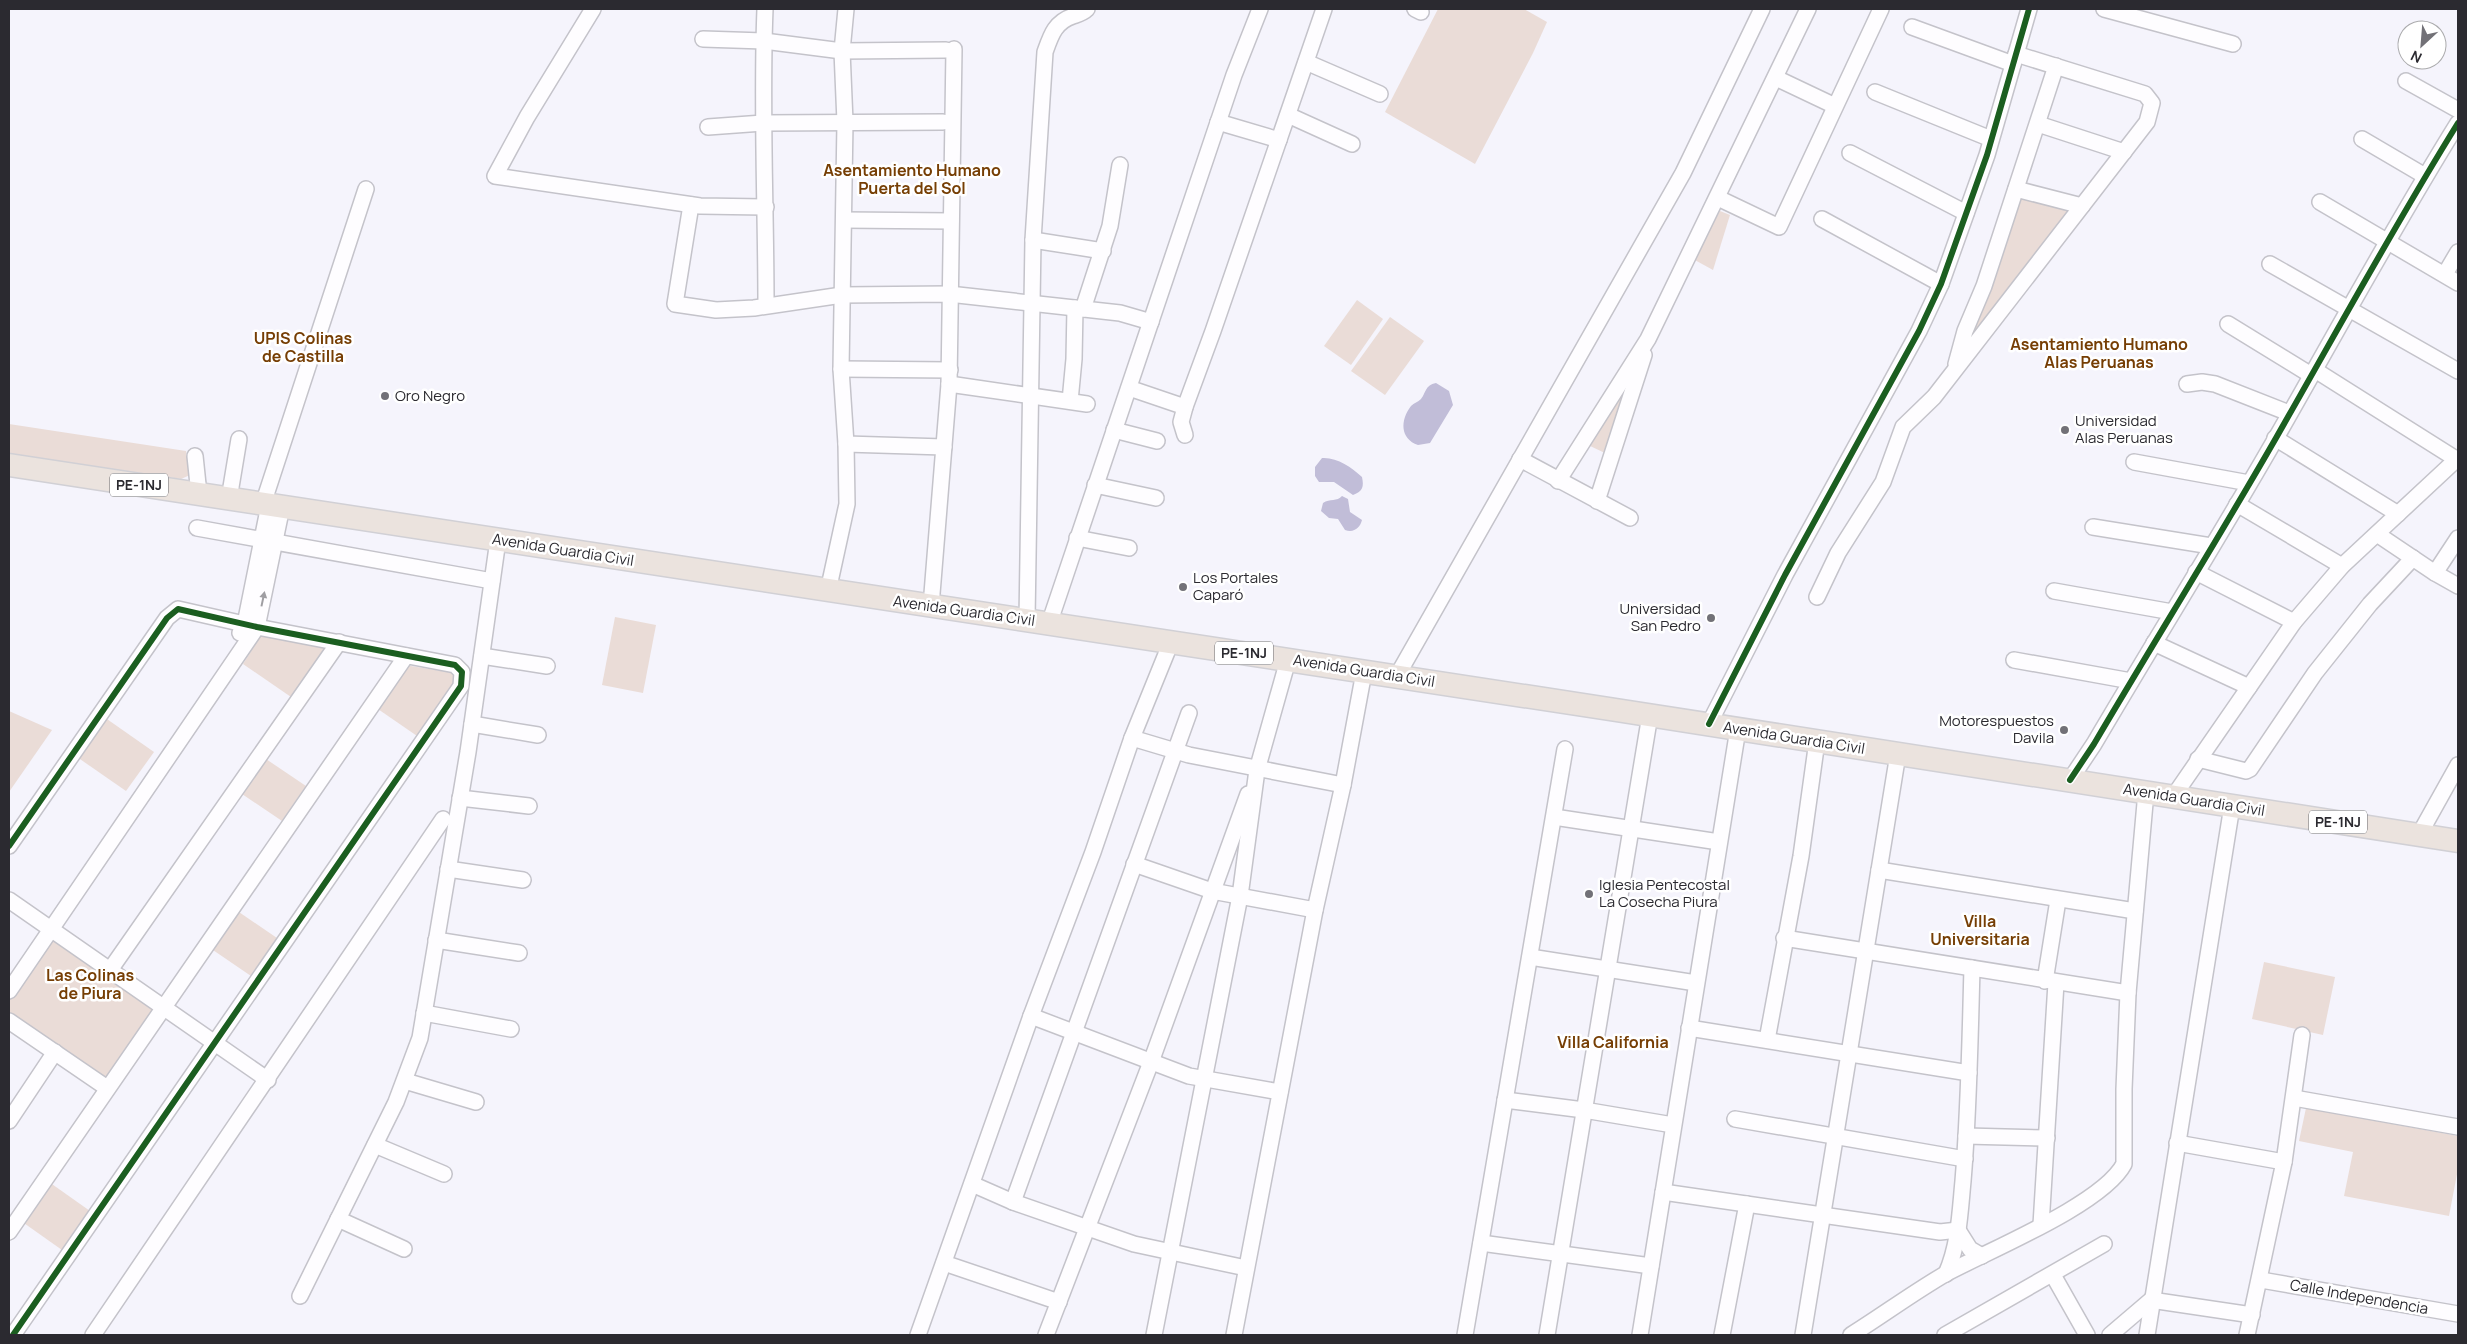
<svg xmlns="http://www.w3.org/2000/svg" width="2467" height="1344" viewBox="0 0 2467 1344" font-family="Manrope,sans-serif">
<rect width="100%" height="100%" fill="#f5f4fc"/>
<g fill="#eadcd7">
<polygon points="1438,9 1524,9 1547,22 1533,53 1475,164 1385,112"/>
<polygon points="2019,193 2074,208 1969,343 1965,342 1986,301"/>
<polygon points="1720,211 1730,215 1713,270 1693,259"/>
<polygon points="1357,300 1383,319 1351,365 1324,346"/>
<polygon points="1390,317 1424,341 1385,395 1351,371"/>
<polygon points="1637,364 1607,454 1588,445"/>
<polygon points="9,424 186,451 190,475 181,479 9,454"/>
<polygon points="615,617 656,625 643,693 602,685"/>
<polygon points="263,632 328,646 291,697 243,664"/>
<polygon points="405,665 453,673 456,685 420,738 375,707"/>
<polygon points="9,711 52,730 9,792"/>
<polygon points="104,717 154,752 126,791 77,757"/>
<polygon points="266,759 306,786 282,821 242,794"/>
<polygon points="236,910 277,938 251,976 210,948"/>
<polygon points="54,938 155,1008 105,1080 9,1013 9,1001"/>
<polygon points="2264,962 2335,977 2323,1035 2252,1019"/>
<polygon points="2306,1108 2458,1136 2458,1169 2449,1216 2344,1196 2353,1152 2299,1141"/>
<polygon points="49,1182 90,1211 62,1250 21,1221"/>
</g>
<g fill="#c1bdd8">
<path d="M1436,383l13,8 4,14 -23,38 -12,2c-18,-6 -18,-25 -7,-39 3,-3 7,-4 10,-7 5,-6 4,-14 15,-16z"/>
<path d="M1322,458c15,-1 29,9 40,19 2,10 1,14 -9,18l-19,-13h-15l-4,-6v-9z"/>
<path d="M1342,496l6,3 2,13 12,8c-2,8 -8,13 -17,10l-7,-11 -9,-1 -8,-7 2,-8c7,-5 14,-1 19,-7z"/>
</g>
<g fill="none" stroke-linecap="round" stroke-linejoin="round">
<g stroke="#c4c3ca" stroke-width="18">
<g id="minor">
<polyline points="593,9 527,117 495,176 700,206 766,207"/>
<path d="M765,9c-4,99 1,197 1,296"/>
<polyline points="1415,9 1421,12"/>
<polyline points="2104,9 2233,44"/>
<polyline points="1912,27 2013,64"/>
<polyline points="703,39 764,41 842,51 946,50"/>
<polyline points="1306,62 1380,94"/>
<polyline points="1776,78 1835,106"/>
<polyline points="2406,81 2458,110"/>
<polyline points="1875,92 1991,139"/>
<polyline points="1288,115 1352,144"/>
<polyline points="1218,122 1279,140"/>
<polyline points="2038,124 2124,152"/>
<polyline points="708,127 763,123 943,122"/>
<polyline points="2362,139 2425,176"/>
<polyline points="1850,153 1966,213"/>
<polyline points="2016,189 2082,206"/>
<polyline points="1718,198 1779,227 1881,9"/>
<polyline points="2320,202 2458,283"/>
<polyline points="691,205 675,304 716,310 754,308 842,295 949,294 1120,313 1151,322"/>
<polyline points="1822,219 1941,284"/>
<polyline points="844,220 951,221"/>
<polyline points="1033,240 1103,251"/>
<polyline points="2270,264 2458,371"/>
<polyline points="2445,274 2458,252"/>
<polyline points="1083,309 1110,226 1120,165"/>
<polyline points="2228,324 2311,375"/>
<polyline points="1956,364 1965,331 1984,286 2056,66"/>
<polyline points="841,369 950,370"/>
<polyline points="2315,370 2456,459"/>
<polyline points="949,384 1087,404"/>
<polyline points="2187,384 2202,382 2215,384 2289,413"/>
<polyline points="1129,388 1185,407 1181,422 1185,435"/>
<polyline points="1070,401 1074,359 1075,308"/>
<polyline points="1185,407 1213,331 1324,9"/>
<polyline points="1114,430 1157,441"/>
<polyline points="2275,438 2398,514"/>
<polyline points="846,444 944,447"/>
<polyline points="195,456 199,494"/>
<polyline points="1520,459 1630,518"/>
<polyline points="2134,462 2249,483"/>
<polyline points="1558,481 1648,339 1808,9"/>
<polyline points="1095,485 1156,498"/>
<polyline points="229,499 239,439"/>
<polyline points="1597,501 1644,355"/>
<polyline points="263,504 366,189"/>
<polyline points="2237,504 2342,566"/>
<polyline points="2093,527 2211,546"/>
<polyline points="197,528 492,581"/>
<polyline points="2377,534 2435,573 2458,586"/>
<polyline points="1077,538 1129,548"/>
<polyline points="2196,572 2294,622"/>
<polyline points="2435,573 2458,538"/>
<polyline points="828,591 847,504 846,444 841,369 845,122 842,51 846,9"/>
<polyline points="2054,591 2172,612"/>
<polyline points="1817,597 1838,553 1883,482 1903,427 1934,397 2147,122 2152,103 2145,94 2016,54"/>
<polyline points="931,606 949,384 954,49"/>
<path d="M1027,620l6,-380 12,-188c6,-17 10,-30 28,-36 6,-2 10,-3 14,-7"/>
<polyline points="1049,624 1234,75 1260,9"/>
<polyline points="240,633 245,624 269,505"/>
<polyline points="2154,643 2249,687"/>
<polyline points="482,656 547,666"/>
<polyline points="2014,660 2131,681"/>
<polyline points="1397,676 1683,173 1762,9"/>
<polyline points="472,724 538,735"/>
<polyline points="1709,724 1785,575 1919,331 1941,284 1987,155 2029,9"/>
<polyline points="1132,738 1189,755 1343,785"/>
<polyline points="2198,759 2246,771 2250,769 2315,673 2370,604 2413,558"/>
<path d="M2070,780l24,-36c60,-102 123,-203 182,-306 60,-105 118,-212 182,-315"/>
<polyline points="2173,797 2294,622 2342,566 2458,458"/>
<polyline points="460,798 529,806"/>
<polyline points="1554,817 1719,842"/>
<polyline points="2419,835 2458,765"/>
<polyline points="9,846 167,618 178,609 257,627 455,665 462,672 461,686 13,1335"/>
<polyline points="1134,864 1212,891 1315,910"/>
<polyline points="448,869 523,880"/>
<polyline points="1879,870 2135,911"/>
<polyline points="9,900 268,1080"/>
<polyline points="1784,938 2128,993"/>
<polyline points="436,940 519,953"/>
<polyline points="1530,957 1696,983"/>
<polyline points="110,970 339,642"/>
<polyline points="2045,981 2058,900"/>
<polyline points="9,991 257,627 282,507"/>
<polyline points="424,1013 511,1029"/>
<polyline points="1031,1016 1189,1076 1280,1092"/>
<polyline points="9,1021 107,1088"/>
<polyline points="1689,1028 1969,1073"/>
<polyline points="1767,1040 1801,856 1817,741"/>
<polyline points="405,1081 476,1102"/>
<polyline points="2294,1098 2458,1127"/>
<polyline points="1505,1100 1584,1110 1673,1125"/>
<polyline points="1735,1119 1965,1159"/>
<polyline points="9,1121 55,1052"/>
<polyline points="1966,1136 2047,1138"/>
<polyline points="2177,1143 2284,1162"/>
<polyline points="375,1145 444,1174"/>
<polyline points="972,1184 1013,1202 1134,1244 1246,1268"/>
<polyline points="1663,1192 1940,1232 1958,1230 1970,1249 1982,1256"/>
<polyline points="1013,1202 1189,713"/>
<polyline points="338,1219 404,1249"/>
<polyline points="2041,1225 2056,983"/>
<polyline points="9,1232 406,656"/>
<polyline points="1481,1243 1651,1266"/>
<polyline points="944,1263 1059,1302"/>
<path d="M1946,1274c13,-29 14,-62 17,-93 6,-71 7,-142 9,-213"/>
<polyline points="2053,1275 2087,1335"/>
<polyline points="2261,1280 2458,1314"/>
<polyline points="300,1296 396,1102 420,1038 468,752 498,540"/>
<polyline points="93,1335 443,819"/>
<polyline points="918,1335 1031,1016 1093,852 1132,738 1171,642"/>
<polyline points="1046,1335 1151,1062 1248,794"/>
<polyline points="1154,1335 1240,896 1257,770 1288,660"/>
<polyline points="1234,1335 1315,910 1343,785 1364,672"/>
<polyline points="1465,1335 1565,749"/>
<polyline points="1547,1335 1650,715"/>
<polyline points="1640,1335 1738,729"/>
<polyline points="1722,1335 1747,1204"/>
<polyline points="1803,1335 1898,754"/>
<path d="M1851,1335c32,-20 63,-43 96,-62 43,-23 156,-69 177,-109v-75l4,-96 18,-201"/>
<polyline points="1945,1335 2104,1244"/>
<polyline points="2110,1335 2151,1300 2252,1315"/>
<polyline points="2147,1335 2232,806"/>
<polyline points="2247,1335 2284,1162 2302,1035"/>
</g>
</g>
<g stroke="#d1d0d5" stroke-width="25">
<polyline id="highway" points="9,465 1616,710 2458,841"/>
</g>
<use href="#minor" stroke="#fefdff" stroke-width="15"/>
<use href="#highway" stroke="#ebe3de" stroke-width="22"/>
<g stroke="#fff" stroke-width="9">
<g id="cycleway">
<polyline points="1709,724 1785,575 1919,331 1941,284 1987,155 2029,9"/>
<path d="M2070,780l24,-36c60,-102 123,-203 182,-306 60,-105 118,-212 182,-315"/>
<polyline points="9,846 167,618 178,609 257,627 455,665 462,672 461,686 13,1335"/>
</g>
</g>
<use href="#cycleway" stroke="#1b5e20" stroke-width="6"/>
</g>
<defs><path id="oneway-solid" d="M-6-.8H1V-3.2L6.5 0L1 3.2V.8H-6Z" transform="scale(1.25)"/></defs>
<use fill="#9f9ea2" href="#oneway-solid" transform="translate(263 599) rotate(-78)"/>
<g fill="#727177" stroke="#fff" stroke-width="2">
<circle cx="385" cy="396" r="5"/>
<circle cx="2065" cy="430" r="5"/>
<circle cx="1183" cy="587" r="5"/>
<circle cx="1711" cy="618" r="5"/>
<circle cx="2064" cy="730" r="5"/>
<circle cx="1589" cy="894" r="5"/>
</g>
<g text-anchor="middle" stroke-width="5" stroke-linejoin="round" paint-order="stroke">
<g fill="#fff" stroke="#6b6a6e" stroke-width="1">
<rect x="110" y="473.5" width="58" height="23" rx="4"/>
<rect x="1215" y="641.5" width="58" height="23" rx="4"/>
<rect x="2309" y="810.5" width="58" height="23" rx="4"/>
</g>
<g font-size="14" font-weight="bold" fill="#2b2a30">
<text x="139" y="490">PE-1NJ</text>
<text x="1244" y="658">PE-1NJ</text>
<text x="2338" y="827">PE-1NJ</text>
</g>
<g font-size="15" fill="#2b2a30" stroke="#fff" text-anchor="start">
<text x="395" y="401">Oro Negro</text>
<text x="2075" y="426">Universidad<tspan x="2075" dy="17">Alas Peruanas</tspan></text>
<text x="1193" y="583">Los Portales<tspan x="1193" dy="17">Caparó</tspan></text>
<text x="1701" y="614" text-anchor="end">Universidad<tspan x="1701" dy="17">San Pedro</tspan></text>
<text x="2054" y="726" text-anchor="end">Motorespuestos<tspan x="2054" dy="17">Davila</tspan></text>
<text x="1599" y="890">Iglesia Pentecostal<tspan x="1599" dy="17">La Cosecha Piura</tspan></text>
</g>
<g font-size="15" fill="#2b2a30" stroke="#fff">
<text transform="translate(563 550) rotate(9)" y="5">Avenida Guardia Civil</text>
<text transform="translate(964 611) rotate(8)" y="5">Avenida Guardia Civil</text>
<text transform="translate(1364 671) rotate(9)" y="5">Avenida Guardia Civil</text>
<text transform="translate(1794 738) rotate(9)" y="5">Avenida Guardia Civil</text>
<text transform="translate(2194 800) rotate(9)" y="5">Avenida Guardia Civil</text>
<text transform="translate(2359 1297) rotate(10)" y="5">Calle Independencia</text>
</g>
<g font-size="16" font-weight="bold" fill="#763e04" stroke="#fff">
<text x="912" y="176">Asentamiento Humano<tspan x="912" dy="18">Puerta del Sol</tspan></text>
<text x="303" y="344">UPIS Colinas<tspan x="303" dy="18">de Castilla</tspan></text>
<text x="2099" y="350">Asentamiento Humano<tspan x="2099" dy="18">Alas Peruanas</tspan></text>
<text x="1980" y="927">Villa<tspan x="1980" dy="18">Universitaria</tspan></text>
<text x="90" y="981">Las Colinas<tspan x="90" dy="18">de Piura</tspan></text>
<text x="1613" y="1048">Villa California</text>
</g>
</g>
<rect width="2467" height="1344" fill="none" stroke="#2b2a30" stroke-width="20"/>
<g transform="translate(2422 45) rotate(206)"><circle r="24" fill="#ffffff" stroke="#aaaaac"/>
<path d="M0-4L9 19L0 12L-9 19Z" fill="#727177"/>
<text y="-8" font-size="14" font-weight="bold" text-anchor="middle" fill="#2b2a30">N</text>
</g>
</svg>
